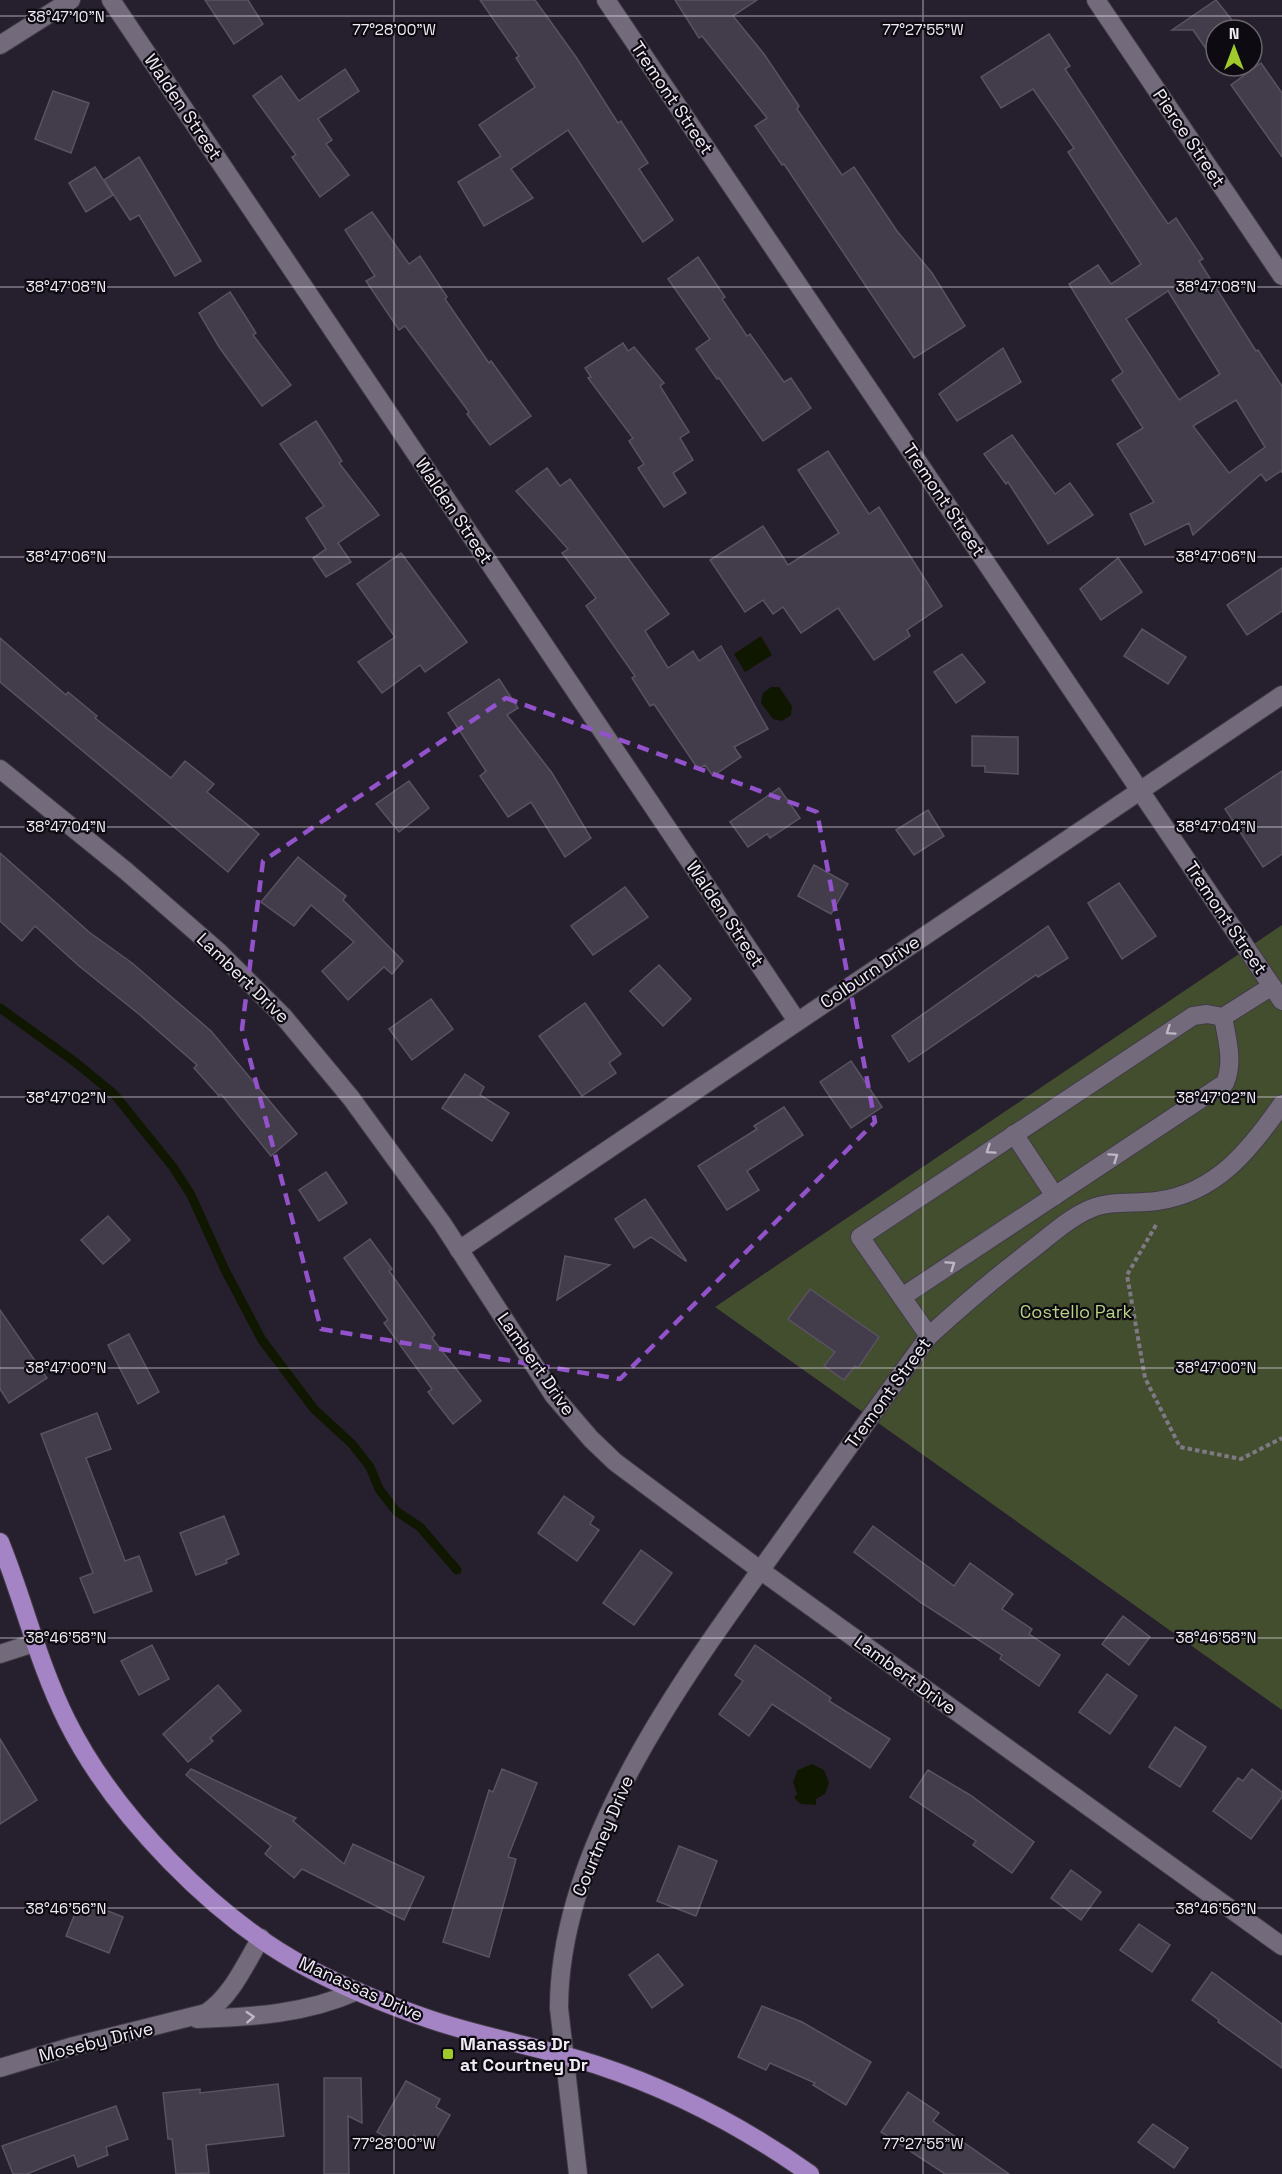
<svg xmlns="http://www.w3.org/2000/svg" width="1282" height="2174" viewBox="0 0 1282 2174" font-family="'Space Grotesk',sans-serif">
<rect width="100%" height="100%" fill="#261f2d"/>
<polygon fill="#434e2e" points="1282,925 1282,1710 715,1307"/>
<g fill="#101700">
<polygon points="761,636 772,655 745,672 734,654"/>
<polygon points="771,687 779,687 792,706 791,715 782,721 773,719 761,703 763,693"/>
<polygon points="812,1764 824,1770 829,1783 825,1794 816,1799 816,1805 801,1804 794,1798 797,1794 793,1782 798,1770"/>
</g>
<g fill="none" stroke-linecap="round" stroke-linejoin="round">
<polyline stroke="#101700" stroke-width="9" points="0,1008 75,1062 114,1094 173,1167 191,1195 225,1270 262,1340 314,1409 352,1444 370,1467 379,1489 396,1511 420,1527 457,1570"/>
</g>
<g fill="#433c4b" stroke="#5a5262" stroke-width="1.5" fill-rule="evenodd">
<polygon points="205,0 248,0 263,24 234,44"/>
<polygon points="480,0 535,0 576,57 618,123 621,121 648,163 639,169 673,220 643,242 568,130 511,169 533,198 484,226 458,182 501,156 479,125 535,87 516,58 519,56"/>
<polygon points="675,0 757,0 733,16 764,54 799,106 797,109 842,175 854,167 897,231 932,273 965,326 914,358 784,164 782,165 755,126 767,118 702,36 699,38"/>
<polygon points="1216,0 1240,30 1216,30 1216,63 1193,30 1172,30"/>
<path d="M1049,34l21,32 -5,3 59,90 44,65 8,-6 27,41 -4,2 57,90 2,-1 24,36v87l-1,-2 -15,10 -5,-7 -68,61 -4,-12 -44,22 -15,-31 24,-12 -37,-58 26,-16 -31,-48 11,-8 -54,-88 29,-19 13,19 30,-20 -73,-112 6,-4 -41,-59 -32,19 -20,-31zM1168,291l52,83 -41,26 -53,-81zM1236,400l29,47 -36,26 -36,-47z"/>
<polygon points="1261,63 1282,93 1282,157 1231,85"/>
<polygon points="345,69 359,91 318,119 332,140 326,144 349,175 320,197 292,157 296,155 253,96 281,76 299,101"/>
<polygon points="53,91 89,103 71,153 35,139"/>
<polygon points="139,157 201,261 175,276 139,215 130,220 104,180"/>
<polygon points="95,167 113,195 86,212 69,183"/>
<polygon points="372,212 409,264 420,256 447,297 445,299 489,363 491,361 531,416 490,445 467,414 469,412 405,326 399,330 366,281 375,276 345,230"/>
<polygon points="698,257 725,297 722,299 747,336 750,334 784,382 791,378 811,408 763,441 719,378 717,379 696,349 710,339 668,279"/>
<polygon points="230,292 256,333 253,335 291,385 262,406 219,347 199,313"/>
<polygon points="623,343 628,351 634,347 664,383 660,386 689,432 680,438 693,460 673,473 686,493 664,507 638,468 644,464 629,441 633,438 588,378 591,377 585,368"/>
<polygon points="1003,348 1021,382 957,421 939,394"/>
<polygon points="316,421 342,461 339,463 379,515 338,543 351,562 326,577 313,558 326,549 306,518 324,506 280,444"/>
<polygon points="1012,435 1055,494 1070,483 1093,515 1048,544 1008,482 1006,484 984,454"/>
<polygon points="828,451 869,514 879,507 942,606 907,630 910,636 874,660 838,608 801,633 783,607 773,614 763,600 745,612 710,560 763,526 788,565 839,533 798,470"/>
<polygon points="547,468 560,486 570,479 669,614 645,631 668,668 693,651 699,661 721,646 768,729 734,747 741,757 713,776 705,765 698,769 654,704 650,706 632,678 635,676 586,606 596,598 562,553 568,549 516,491"/>
<polygon points="401,553 467,642 425,672 420,665 382,693 358,662 395,637 357,584"/>
<polygon points="1118,558 1142,592 1101,620 1080,589"/>
<polygon points="1282,568 1282,611 1247,635 1227,605"/>
<polygon points="1142,629 1186,657 1168,684 1124,656"/>
<polygon points="0,638 66,695 68,692 97,716 95,718 171,778 185,761 214,784 207,792 259,834 228,872 0,682"/>
<polygon points="962,654 985,682 956,703 934,672"/>
<polygon points="499,679 518,708 507,715 552,773 591,838 565,857 531,802 508,817 480,776 486,771 448,713"/>
<polygon points="972,736 1018,737 1018,774 985,772 985,766 972,766"/>
<polygon points="1282,771 1282,854 1263,867 1225,809"/>
<polygon points="409,781 429,808 399,832 376,804"/>
<polygon points="779,788 800,818 770,838 767,834 748,847 730,822"/>
<polygon points="928,810 944,836 914,855 896,830"/>
<polygon points="0,853 89,932 132,963 211,1031 297,1134 271,1156 221,1094 219,1096 194,1068 197,1065 140,1015 79,966 35,926 22,941 0,921"/>
<polygon points="298,857 346,896 343,900 403,961 392,974 384,967 348,1000 322,971 354,942 311,905 294,926 261,902"/>
<polygon points="814,865 848,884 831,914 798,896"/>
<polygon points="1119,883 1156,936 1122,959 1088,903"/>
<polygon points="625,887 648,917 593,955 571,926"/>
<polygon points="1048,926 1068,958 1038,977 1036,975 909,1062 892,1036"/>
<polygon points="659,965 691,999 663,1026 630,991"/>
<polygon points="431,999 453,1029 412,1060 389,1029"/>
<polygon points="585,1003 621,1054 609,1063 616,1073 582,1096 539,1036"/>
<polygon points="851,1061 882,1107 851,1128 820,1082"/>
<polygon points="465,1074 484,1087 480,1095 509,1113 492,1141 442,1108"/>
<polygon points="784,1107 803,1135 747,1171 759,1190 727,1210 698,1166 757,1129 754,1126"/>
<polygon points="326,1172 347,1203 319,1221 299,1190"/>
<polygon points="645,1199 686,1260 686,1261 651,1237 634,1248 615,1219"/>
<polygon points="108,1216 130,1240 103,1264 81,1240"/>
<polygon points="370,1239 392,1269 389,1271 435,1335 432,1338 481,1401 453,1424 428,1392 432,1389 384,1323 388,1320 344,1258"/>
<polygon points="565,1256 610,1265 557,1300"/>
<polygon points="810,1289 879,1337 858,1368 855,1366 844,1380 824,1366 835,1352 788,1319"/>
<polygon points="0,1310 47,1378 9,1403 0,1389"/>
<polygon points="129,1334 159,1392 138,1404 108,1345"/>
<polygon points="97,1413 111,1449 86,1458 125,1561 139,1556 152,1591 94,1613 80,1578 93,1573 41,1434"/>
<polygon points="564,1496 594,1517 590,1524 599,1530 577,1561 538,1533"/>
<polygon points="224,1516 239,1554 226,1560 227,1563 196,1575 180,1533"/>
<polygon points="873,1526 954,1586 970,1563 1013,1594 1002,1609 1032,1629 1029,1634 1060,1655 1039,1686 1000,1659 1002,1655 920,1602 854,1552"/>
<polygon points="641,1550 672,1573 634,1625 603,1603"/>
<polygon points="1123,1616 1150,1637 1129,1665 1102,1644"/>
<polygon points="152,1645 169,1679 139,1695 121,1661"/>
<polygon points="755,1645 831,1698 829,1701 890,1739 870,1768 772,1704 749,1736 719,1714 743,1681 735,1675"/>
<polygon points="1107,1674 1137,1696 1110,1734 1079,1712"/>
<polygon points="218,1685 241,1711 210,1738 213,1741 188,1762 163,1734"/>
<polygon points="1175,1727 1206,1747 1180,1787 1149,1767"/>
<polygon points="0,1739 37,1800 0,1824"/>
<polygon points="191,1769 296,1818 293,1821 344,1864 353,1844 424,1877 404,1920 302,1869 294,1878 265,1854 271,1846 186,1775"/>
<polygon points="502,1769 537,1783 508,1857 516,1859 489,1957 443,1942 489,1790 493,1792"/>
<polygon points="1252,1769 1282,1792 1282,1797 1251,1839 1213,1811 1238,1778 1243,1781"/>
<polygon points="928,1770 970,1795 1034,1842 1012,1873 973,1845 976,1841 910,1797"/>
<polygon points="679,1846 717,1861 696,1916 657,1901"/>
<polygon points="1071,1870 1101,1892 1081,1920 1051,1898"/>
<polygon points="93,1905 123,1917 109,1953 66,1936 76,1911 89,1916"/>
<polygon points="1139,1924 1170,1945 1152,1972 1120,1950"/>
<polygon points="658,1954 683,1985 652,2008 629,1975"/>
<polygon points="1212,1972 1282,2024 1282,2068 1218,2022 1219,2020 1192,2000"/>
<polygon points="762,2006 802,2022 871,2062 846,2105 813,2085 815,2083 770,2063 766,2070 738,2057"/>
<polygon points="324,2078 361,2078 362,2123 348,2116 349,2174 324,2174"/>
<polygon points="406,2081 440,2099 436,2107 450,2115 431,2148 414,2135 407,2149 377,2132"/>
<polygon points="278,2084 284,2136 206,2145 209,2173 176,2174 172,2139 168,2139 163,2093 200,2089 200,2093"/>
<polygon points="908,2092 939,2113 933,2121 1009,2174 945,2174 881,2132"/>
<polygon points="116,2106 128,2139 106,2147 108,2155 78,2167 74,2155 27,2174 13,2174 2,2146"/>
<polygon points="1153,2124 1188,2148 1174,2168 1138,2142"/>
</g>
<g fill="none" stroke-linecap="round" stroke-linejoin="round">
<g stroke="#403b46" stroke-width="20">
<g id="minor">
<polyline points="111,0 797,1021"/>
<polyline points="606,0 1282,1001"/>
<polyline points="1096,0 1282,276"/>
<polyline points="0,45 71,0"/>
<polyline points="0,769 126,871 219,952 283,1016 351,1098 442,1223 554,1396 591,1439 615,1462 760,1570 1282,1946"/>
<polyline points="1014,1134 1055,1196"/>
<polyline points="459,1250 1282,695"/>
<path d="M902,1297l323,-214c9,-21 2,-44 -2,-66"/>
<polyline points="929,1336 860,1237 1193,1016 1207,1014 1223,1017 1272,986"/>
<polyline points="0,1654 34,1643"/>
<path d="M197,2019c55,-2 109,-5 160,-28"/>
<path d="M0,2068l70,-21 136,-34c26,-17 39,-49 55,-75"/>
<path d="M578,2174l-19,-166c0,-162 125,-332 216,-458 51,-71 102,-143 154,-214 34,-31 68,-60 105,-88 17,-13 35,-30 56,-39 21,-9 44,-5 67,-8 59,-8 93,-51 125,-97"/>
</g>
</g>
<g stroke="#403b46" stroke-width="20">
<path id="major" d="M0,1542c24,59 38,121 67,179 47,94 148,198 241,247 38,20 80,37 121,51 55,19 113,28 168,46 76,25 148,63 213,109"/>
</g>
<polyline stroke="#7f7885" stroke-width="4" stroke-dasharray="4.5 3" stroke-linecap="butt" points="1156,1225 1127,1275 1145,1378 1180,1447 1241,1459 1282,1438"/>
<use href="#minor" stroke="#736b7c" stroke-width="18"/>
<use href="#major" stroke="#a484c4" stroke-width="18"/>
</g>
<defs><path id="oneway-chevron" d="M-2-3.5L2.5 0L-2 3.5" fill="none" stroke-width="1.6" stroke-linecap="round" stroke-linejoin="round" transform="scale(1.5)"/></defs>
<g stroke="#beb8c5">
<use href="#oneway-chevron" transform="translate(1170 1031) rotate(146)"/>
<use href="#oneway-chevron" transform="translate(990 1150) rotate(146)"/>
<use href="#oneway-chevron" transform="translate(1114 1157) rotate(-34)"/>
<use href="#oneway-chevron" transform="translate(951 1265) rotate(-34)"/>
<use href="#oneway-chevron" transform="translate(250 2017) rotate(-3)"/>
</g>
<path fill="none" stroke="#9252ca" stroke-width="4.5" stroke-dasharray="12 8" stroke-linejoin="round" d="M506,698l311,114 58,310 -255,257 -299,-50 -79,-300 21,-168z"/>
<path fill="none" stroke="#f0ebf5" stroke-width="1.5" stroke-opacity="0.45" d="M394,0v2174M923,0v2174M0,16h1282M0,287h1282M0,557h1282M0,827h1282M0,1097h1282M0,1368h1282M0,1638h1282M0,1908h1282"/>
<rect fill="#a0c92c" stroke="#0d0b11" stroke-width="2" x="442" y="2048" width="12" height="12" rx="3"/>
<g text-anchor="middle" stroke-width="4.5" stroke-linejoin="round" paint-order="stroke">
<g font-size="18" fill="#f0ebf5" stroke="#0d0b11">
<text transform="translate(672 98) rotate(56)" y="6">Tremont Street</text>
<text transform="translate(183 107) rotate(56)" y="6">Walden Street</text>
<text transform="translate(1189 138) rotate(56)" y="6">Pierce Street</text>
<text transform="translate(944 500) rotate(56)" y="6">Tremont Street</text>
<text transform="translate(454 511) rotate(56)" y="6">Walden Street</text>
<text transform="translate(725 914) rotate(56)" y="6">Walden Street</text>
<text transform="translate(1226 918) rotate(56)" y="6">Tremont Street</text>
<text transform="translate(870 972) rotate(-34)" y="6">Colburn Drive</text>
<text transform="translate(243 978) rotate(44)" y="6">Lambert Drive</text>
<text transform="translate(536 1364) rotate(55)" y="6">Lambert Drive</text>
<text transform="translate(888 1393) rotate(-54)" y="6">Tremont Street</text>
<text transform="translate(905 1675) rotate(36)" y="6">Lambert Drive</text>
<text transform="translate(603 1836) rotate(-67)" y="6">Courtney Drive</text>
<text transform="translate(361 1989) rotate(24)" y="6">Manassas Drive</text>
<text transform="translate(96 2042) rotate(-14)" y="6">Moseby Drive</text>
</g>
<g font-size="18" fill="#b8d383" stroke="#0d0b11">
<text x="1076" y="1318">Costello Park</text>
</g>
<g font-size="18" font-weight="bold" fill="#f0ebf5" stroke="#0d0b11" text-anchor="start">
<text x="460" y="2050">Manassas Dr<tspan x="460" dy="21">at Courtney Dr</tspan></text>
</g>
</g>
<g font-size="15" text-anchor="middle" fill="#f0ebf5" stroke="#0d0b11" stroke-width="4.5" stroke-linejoin="round" paint-order="stroke">
<text x="66" y="22">38°47'10"N</text>
<text x="394" y="35">77°28'00"W</text>
<text x="923" y="35">77°27'55"W</text>
<text x="66" y="292">38°47'08"N</text>
<text x="1216" y="292">38°47'08"N</text>
<text x="66" y="562">38°47'06"N</text>
<text x="1216" y="562">38°47'06"N</text>
<text x="66" y="832">38°47'04"N</text>
<text x="1216" y="832">38°47'04"N</text>
<text x="66" y="1103">38°47'02"N</text>
<text x="1216" y="1103">38°47'02"N</text>
<text x="66" y="1373">38°47'00"N</text>
<text x="1216" y="1373">38°47'00"N</text>
<text x="66" y="1643">38°46'58"N</text>
<text x="1216" y="1643">38°46'58"N</text>
<text x="66" y="1914">38°46'56"N</text>
<text x="1216" y="1914">38°46'56"N</text>
<text x="394" y="2149">77°28'00"W</text>
<text x="923" y="2149">77°27'55"W</text>
</g>
<g transform="translate(1234 48)"><circle r="28" fill="#0d0b11" stroke="#68656c" stroke-width="1.5"/>
<path d="M0-4.5L10 22L0 15L-10 22Z" fill="#a0c92c"/>
<text y="-9" font-size="16" font-weight="bold" text-anchor="middle" fill="#f0ebf5">N</text>
</g>
</svg>
